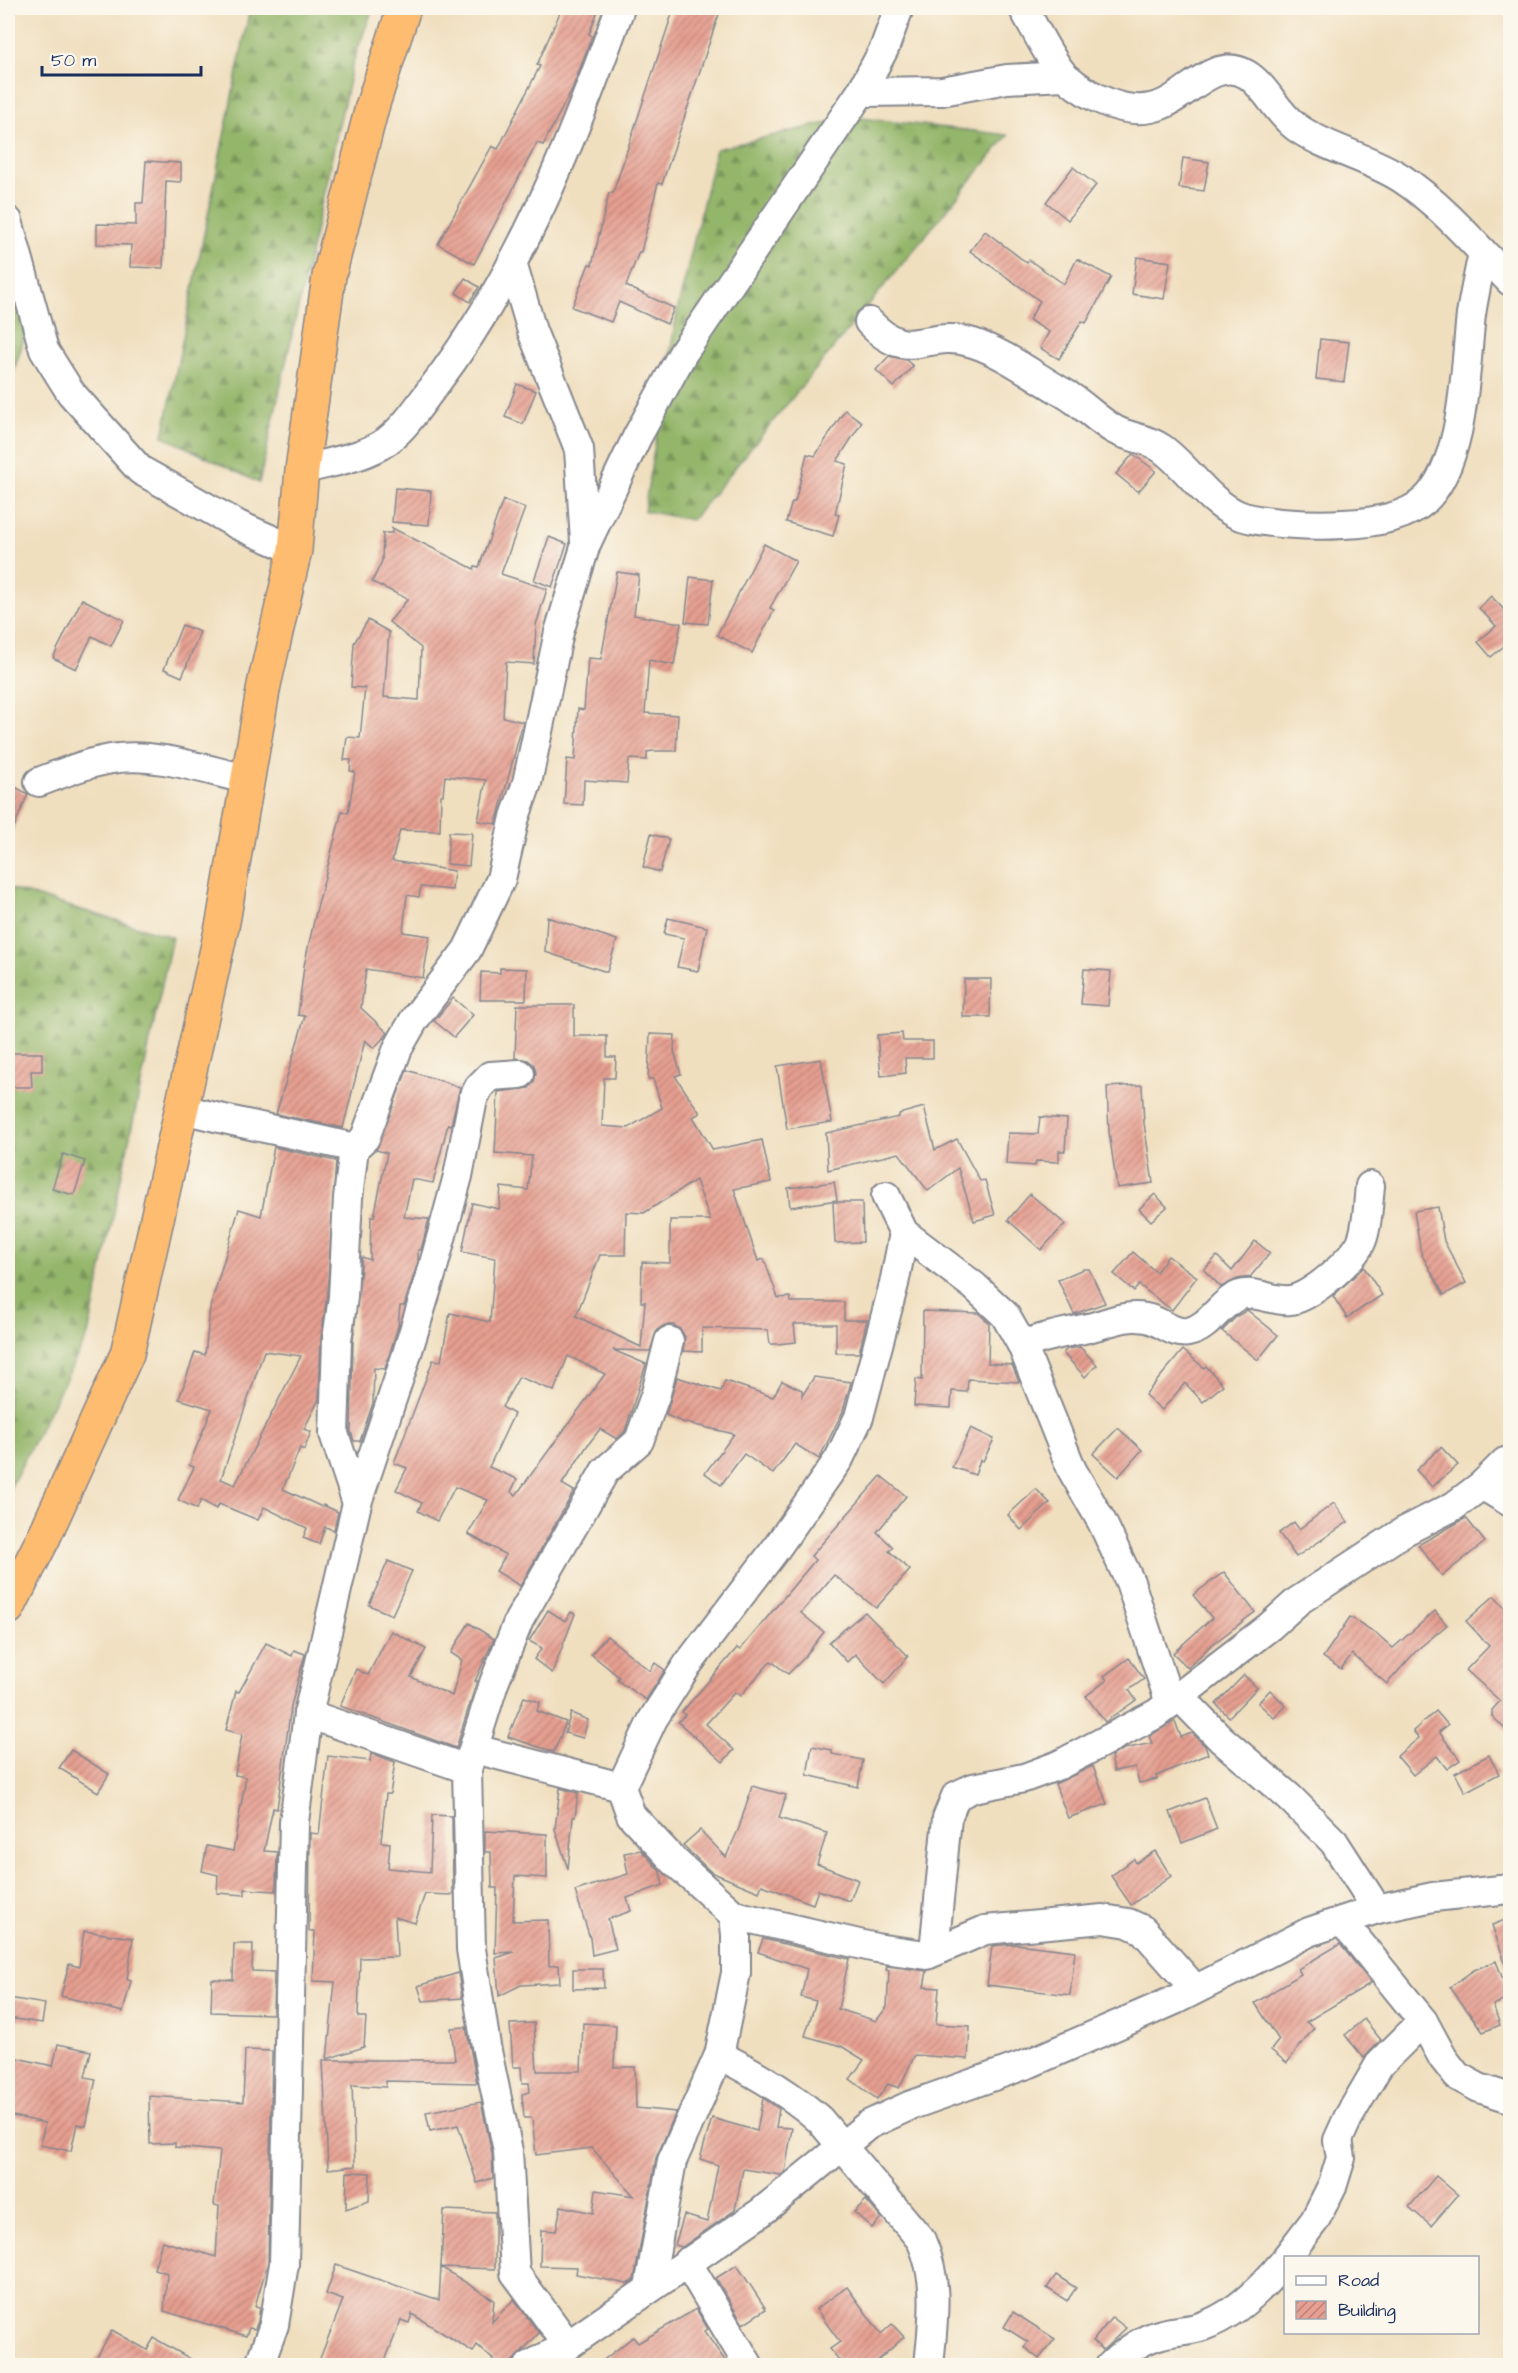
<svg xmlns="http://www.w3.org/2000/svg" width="1518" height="2373" viewBox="0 0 1518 2373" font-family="'Architects Daughter',sans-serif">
<defs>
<pattern id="forest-firs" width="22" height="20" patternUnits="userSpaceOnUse" patternTransform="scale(1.5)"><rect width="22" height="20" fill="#94b66a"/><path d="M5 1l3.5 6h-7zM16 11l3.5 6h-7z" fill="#78945a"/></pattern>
<pattern id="building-hatch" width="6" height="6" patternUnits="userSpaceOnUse" patternTransform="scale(1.5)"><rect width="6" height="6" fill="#e69f90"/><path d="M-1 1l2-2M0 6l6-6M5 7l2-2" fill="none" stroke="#ba8279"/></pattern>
</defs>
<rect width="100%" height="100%" fill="#fbf7ec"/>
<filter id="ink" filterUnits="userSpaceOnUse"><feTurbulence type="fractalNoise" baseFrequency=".0167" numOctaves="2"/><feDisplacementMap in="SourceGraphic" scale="12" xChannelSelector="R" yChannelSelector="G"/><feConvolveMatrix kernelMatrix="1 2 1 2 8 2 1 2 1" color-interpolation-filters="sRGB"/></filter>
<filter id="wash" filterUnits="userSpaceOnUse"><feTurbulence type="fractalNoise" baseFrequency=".008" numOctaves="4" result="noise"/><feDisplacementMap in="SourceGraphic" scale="24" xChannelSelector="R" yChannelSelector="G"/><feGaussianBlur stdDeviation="1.35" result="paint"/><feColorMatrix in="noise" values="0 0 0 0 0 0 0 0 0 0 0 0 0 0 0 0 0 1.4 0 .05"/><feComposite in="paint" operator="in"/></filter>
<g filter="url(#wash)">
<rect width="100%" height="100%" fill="#f0dfbf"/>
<g fill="url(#forest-firs)" stroke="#587264" stroke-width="1.5">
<polygon points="250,8 373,8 353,62 259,483 163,436"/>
<polygon points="852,117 1008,135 692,520 644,511 677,312 716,149"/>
<polygon points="8,260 33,309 8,390"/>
<polygon points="8,888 172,937 88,1335 8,1492"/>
</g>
<g id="blocks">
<g fill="url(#building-hatch)" fill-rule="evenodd">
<polygon points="562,8 599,8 589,34 592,36 573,87 543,145 537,143 474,264 438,244 492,146 498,149 540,66 537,65"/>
<polygon points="674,8 721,8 662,184 658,183 641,252 639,252 626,286 674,308 667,324 619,302 611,322 572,307 589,264 592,265 609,193 613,193"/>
<polygon points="1183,158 1209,162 1204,191 1179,188"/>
<polygon points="146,161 181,163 181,182 166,181 163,268 130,267 131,245 97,244 97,224 136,225 136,203 143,203"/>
<polygon points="1073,167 1096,185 1068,220 1046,202"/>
<polygon points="985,231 1027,263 1029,260 1064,284 1077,259 1111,277 1086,323 1082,321 1059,359 1040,348 1049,332 1029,320 1040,301 970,251"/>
<polygon points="1137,257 1170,262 1164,299 1132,294"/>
<polygon points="465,278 479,287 470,302 456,293"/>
<polygon points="1320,339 1349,342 1344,382 1316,379"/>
<polygon points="889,356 906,360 913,366 894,387 876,370"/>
<polygon points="517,384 536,391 523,424 505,417"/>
<polygon points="845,410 862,422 837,461 847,464 835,514 839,515 833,536 786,522 792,502 795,502 807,454 815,456"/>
<polygon points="1133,454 1156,471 1138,492 1116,474"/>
<polygon points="395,488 431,491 429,525 392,522"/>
<polygon points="503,500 525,508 501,574 547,589 536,625 534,664 506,662 503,717 523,722 496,824 478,821 486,780 445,776 443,795 441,795 440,831 400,830 392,861 454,871 452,890 421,887 419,897 407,895 403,932 430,936 423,978 366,969 361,1008 388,1033 374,1048 365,1040 343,1128 276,1114 305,1016 298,1015 304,966 316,912 342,811 348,813 355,772 350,771 351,760 344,760 347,737 360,738 365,688 351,687 354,643 368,620 389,632 384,697 419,700 421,648 389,622 408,599 372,582 382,561 383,533 392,533 392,528 474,569 475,566 479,567"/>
<polygon points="549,537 567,544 552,587 534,580"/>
<polygon points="764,544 796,561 770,608 774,610 752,653 717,635"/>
<polygon points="617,572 639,575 634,615 681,623 674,665 649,660 645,713 678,715 676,751 653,751 647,752 647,760 629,759 627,783 584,780 583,805 564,804 567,759 575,760 578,709 584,710 588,658 601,659"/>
<polygon points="690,577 713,580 708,624 685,622"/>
<polygon points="1491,596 1508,614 1510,612 1510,641 1491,657 1478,642 1496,626 1479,608"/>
<polygon points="82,599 124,620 111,646 92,636 76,669 53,658"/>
<polygon points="182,625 200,632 182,677 164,669"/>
<polygon points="8,783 28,794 8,841"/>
<polygon points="449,832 472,833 469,866 447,864"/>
<polygon points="651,834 669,839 660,872 643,867"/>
<polygon points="547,917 617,940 607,972 545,952"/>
<polygon points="668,918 707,927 698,971 677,967 684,938 664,934"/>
<polygon points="500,968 527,969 526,1000 480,1000 481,972 500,973"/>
<polygon points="1084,969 1111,971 1108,1006 1081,1004"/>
<polygon points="964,979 991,979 990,1017 963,1017"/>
<polygon points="453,998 473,1015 454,1037 434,1021"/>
<path d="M517,1005h57v31h33v21h9l-1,21h-11l-2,48 26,2 34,-20 -9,-29h-5l2,-45 25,1 -1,16 7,23 -6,2 25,37 -7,4 20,33 49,-10 9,42 -37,7 24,72 6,-2 14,39 12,-1 1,5h53v18h23l-8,33h-23v-29h-42l2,18 -19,2h-7l-2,-14 -66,-2v24l-19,-1 2,-14 -4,-7 -7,-5h-9l-8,5 -7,21 -37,-1 33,14 -21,67 -8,8 -17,-10 -13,17 -25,38 12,7 -54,95 -24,-15 10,-16 -38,-21 20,-34 -33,-13 -18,34 -19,-10 4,-8 -26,-13 11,-22 -13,-5 39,-103 8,1 9,-48 40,9 5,-64 -33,-6 10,-49 27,6 2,-22 27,3 4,-34 -37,-3 3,-61 31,-4 5,-6 2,-9 -2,-8 -6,-5 -13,-2zM696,1180l14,40h-40v43l-28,-1 -1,40h4l-4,45 -65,-31 24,-61h25l1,-43 18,1zM568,1356l37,18 -89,121 -5,-3 6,-13 -28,-12 25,-53 -12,-7 17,-30 35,14z"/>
<polygon points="902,1033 903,1041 933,1041 933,1058 905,1058 906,1073 881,1076 877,1035"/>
<polygon points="11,1053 42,1053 42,1071 31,1071 32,1087 12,1087"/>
<polygon points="821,1059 832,1122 787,1129 777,1066"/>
<polygon points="407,1070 460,1087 451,1125 448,1124 433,1183 412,1179 404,1217 429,1219 421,1250 418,1250 418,1262 404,1306 400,1306 398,1326 385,1369 374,1368 373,1403 360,1441 354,1441 351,1432 353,1341 362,1257 370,1260 371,1217 374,1217 387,1153 376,1150"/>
<polygon points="1142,1085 1144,1123 1153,1183 1117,1188 1109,1132 1107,1087"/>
<polygon points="924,1107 935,1150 957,1139 980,1181 985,1180 995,1215 974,1221 958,1168 928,1191 899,1153 828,1170 826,1133 899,1117 899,1114"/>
<polygon points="1040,1117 1067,1119 1065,1151 1059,1151 1059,1162 1036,1161 1035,1166 1006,1164 1008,1133 1038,1134"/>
<path d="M274,1147l62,14 -9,134 -6,44 -2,60 -15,30 7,3 -7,18 -4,-2 -17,41 39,18 1,-2 15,7 -4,18 -9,-3 -6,17 -16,-6 4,-10 -43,-21 -6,13 -39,-16 -3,5 -15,-9 -4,9 -19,-9 16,-33 -5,-2 23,-56 -33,-10 16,-47 10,3 5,-47 29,-99 22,7zM264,1351l37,5 -66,129 -14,-6z"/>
<polygon points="63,1154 85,1161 74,1195 52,1189"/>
<polygon points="834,1182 837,1200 790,1207 788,1188"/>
<polygon points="1030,1194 1065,1224 1041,1250 1008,1220"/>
<polygon points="1155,1194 1167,1207 1151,1221 1139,1209"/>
<polygon points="833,1202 862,1202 863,1242 835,1243"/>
<polygon points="1438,1207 1444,1241 1466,1283 1444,1295 1421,1253 1414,1211"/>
<polygon points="1255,1241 1270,1253 1250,1277 1237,1279 1221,1287 1204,1270 1217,1256 1232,1271"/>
<polygon points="1133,1252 1156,1272 1168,1256 1197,1277 1172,1310 1139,1285 1134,1291 1114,1274"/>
<polygon points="1364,1267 1382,1295 1347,1318 1333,1296"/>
<polygon points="1083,1269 1089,1269 1105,1303 1074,1314 1058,1280"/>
<polygon points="1247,1310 1278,1335 1258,1360 1222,1331 1237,1316"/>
<polygon points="923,1311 978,1313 989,1323 988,1363 1012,1365 1019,1382 968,1379 967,1392 952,1391 951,1408 914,1406 916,1379 922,1380"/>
<polygon points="1080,1347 1097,1365 1085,1377 1063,1353 1067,1349"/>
<polygon points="1183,1350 1204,1368 1206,1366 1223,1385 1203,1402 1185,1383 1162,1410 1145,1395"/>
<polygon points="677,1377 721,1391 725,1381 773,1397 782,1381 802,1390 802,1396 814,1377 851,1382 843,1411 819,1459 795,1444 773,1474 744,1454 721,1485 705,1473 734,1434 682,1422 666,1415"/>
<polygon points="971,1428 994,1439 983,1461 980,1460 975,1475 952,1467"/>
<polygon points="1118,1428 1142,1450 1118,1477 1093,1454"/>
<polygon points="1441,1447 1458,1465 1432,1487 1416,1470"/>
<polygon points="881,1476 906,1496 877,1532 893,1547 889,1551 910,1570 876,1608 834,1575 801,1613 824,1632 802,1660 788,1674 771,1661 740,1696 735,1692 706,1724 734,1750 723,1762 678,1722 685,1715 682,1712 737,1648 740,1650 815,1560 811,1556"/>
<polygon points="1036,1489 1050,1503 1021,1530 1008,1515"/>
<polygon points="1334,1503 1348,1522 1296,1557 1279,1533 1294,1522 1299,1529"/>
<polygon points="1466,1518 1485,1542 1442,1576 1418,1545"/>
<polygon points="388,1561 412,1571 392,1615 369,1605"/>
<polygon points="1224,1572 1255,1612 1209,1647 1188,1668 1173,1653 1212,1618 1193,1595"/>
<polygon points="1494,1596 1510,1614 1510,1734 1492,1716 1492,1710 1500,1701 1466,1670 1489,1646 1466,1621"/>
<polygon points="548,1610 565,1621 571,1612 575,1614 552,1673 534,1659 542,1648 529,1641"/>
<polygon points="1435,1611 1447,1625 1417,1650 1387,1684 1352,1654 1341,1669 1323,1657 1350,1617 1376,1633 1393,1648"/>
<polygon points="865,1612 908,1656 884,1684 855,1654 847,1662 829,1642"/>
<polygon points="469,1623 494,1639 475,1681 477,1681 456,1748 340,1706 356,1669 368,1675 391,1631 426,1649 411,1677 452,1696 462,1660 451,1653"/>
<polygon points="607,1636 650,1671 655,1663 665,1670 646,1700 617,1680 619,1677 591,1654"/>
<polygon points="266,1643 292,1656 294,1650 305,1654 291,1706 277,1809 273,1808 264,1851 277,1852 276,1889 275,1891 245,1889 245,1895 217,1893 218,1875 202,1871 207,1846 233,1851 246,1777 235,1775 242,1734 226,1730 236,1691 239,1692"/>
<polygon points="1129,1658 1144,1679 1129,1690 1136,1700 1105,1722 1086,1696 1107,1680 1104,1676"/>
<polygon points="1244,1675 1257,1688 1229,1717 1216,1704"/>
<polygon points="1270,1690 1286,1706 1274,1718 1258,1703"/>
<polygon points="524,1697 540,1702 537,1711 566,1722 554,1752 508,1737"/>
<polygon points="1436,1711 1448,1725 1439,1732 1460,1760 1447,1769 1437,1756 1413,1775 1397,1756 1419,1738 1413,1731"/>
<polygon points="571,1713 588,1720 583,1738 565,1733"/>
<polygon points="1175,1721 1181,1737 1192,1733 1205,1746 1208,1754 1156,1776 1157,1779 1139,1783 1135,1767 1114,1771 1111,1756 1124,1749 1152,1743 1149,1736"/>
<polygon points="812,1746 832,1750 832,1754 863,1760 858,1787 807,1775"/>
<polygon points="71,1750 109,1774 98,1792 59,1768"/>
<polygon points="371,1753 395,1762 390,1794 386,1794 381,1842 390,1843 388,1868 430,1872 432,1815 452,1816 453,1895 425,1894 415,1923 395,1917 397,1957 360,1958 358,2017 366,2017 364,2047 327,2059 335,1982 313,1981 315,1931 309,1931 310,1833 319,1834 328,1756 370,1761"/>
<polygon points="1489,1755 1499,1774 1465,1792 1455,1773"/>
<polygon points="1093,1766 1107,1804 1068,1818 1055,1784"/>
<polygon points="752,1786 786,1795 779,1818 827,1833 817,1864 858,1880 850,1901 818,1890 813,1904 762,1885 759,1892 711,1872 683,1845 700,1830 726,1857 739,1828"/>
<polygon points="560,1788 578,1793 575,1817 573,1817 568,1869 555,1829"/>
<polygon points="1205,1798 1217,1829 1182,1843 1170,1812"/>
<polygon points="485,1831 547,1834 547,1878 515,1876 513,1921 548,1920 549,1966 559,1965 560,1983 521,1985 499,1996 496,1958 514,1952 495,1953 497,1888 492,1888 491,1852 485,1852"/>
<polygon points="641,1850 660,1871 663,1885 627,1898 631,1911 608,1919 616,1949 592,1955 590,1938 575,1891 628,1874 624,1853"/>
<polygon points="1155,1851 1171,1876 1131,1905 1111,1876 1134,1859 1136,1863"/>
<polygon points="1510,1918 1510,1971 1508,1971 1492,1925"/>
<polygon points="84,1931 133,1938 127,1979 131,1981 123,2012 61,1996 69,1964 79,1967"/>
<polygon points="763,1939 849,1959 838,2009 876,2021 887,2007 889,1971 886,1970 887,1966 927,1971 924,1987 939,1988 936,2024 970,2026 968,2059 915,2055 899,2088 888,2084 877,2099 850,2079 864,2060 841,2046 805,2036 816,2001 801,1997 807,1969 758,1952"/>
<polygon points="234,1944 253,1944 252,1971 274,1972 273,2014 211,2012 212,1979 233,1980"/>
<polygon points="1016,1944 1075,1951 1070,1995 987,1985 992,1946"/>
<polygon points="1340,1944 1371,1983 1306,2022 1314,2028 1287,2063 1271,2050 1279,2040 1255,2003 1301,1974 1298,1969"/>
<polygon points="1496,1961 1510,1998 1493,2005 1500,2025 1483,2032 1450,1987 1474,1970"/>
<polygon points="573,1969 603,1969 604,1988 573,1989"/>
<polygon points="458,1973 462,1998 423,2001 418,1986"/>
<polygon points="9,1998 45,2004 42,2023 8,2018"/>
<polygon points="1364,2019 1381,2040 1364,2058 1345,2035"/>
<polygon points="534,2023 537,2071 581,2071 583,2023 616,2025 614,2067 635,2067 636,2108 676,2112 656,2158 634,2280 627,2284 576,2274 577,2267 540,2266 541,2230 556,2231 561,2206 593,2213 596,2190 634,2196 592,2148 536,2155 532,2118 524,2118 522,2094 530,2092 529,2083 522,2083 521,2067 513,2067 510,2024"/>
<polygon points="466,2027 477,2083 386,2081 386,2087 352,2085 355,2166 328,2169 323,2060 455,2060 451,2028"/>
<polygon points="58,2044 91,2051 85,2077 96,2079 86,2126 77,2124 71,2151 40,2145 45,2123 8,2115 8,2056 53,2066"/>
<polygon points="245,2050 272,2051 268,2262 255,2306 260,2307 258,2321 255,2329 249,2328 246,2336 164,2311 167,2273 154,2269 162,2241 216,2257 219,2206 214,2205 220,2151 175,2147 175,2143 150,2144 149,2096 243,2102"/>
<polygon points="763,2098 779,2109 776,2127 792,2128 785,2172 781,2175 743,2169 735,2210 682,2247 675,2245 684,2215 707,2222 718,2165 700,2159 712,2118 757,2131"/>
<polygon points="481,2102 492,2153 493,2178 477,2183 458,2125 430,2131 426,2112"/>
<polygon points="347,2172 370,2173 369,2201 346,2209"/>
<polygon points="1436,2176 1458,2195 1431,2226 1409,2207"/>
<polygon points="866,2200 881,2218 872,2228 854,2212"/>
<polygon points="444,2210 495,2212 495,2269 441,2267"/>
<polygon points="336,2265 439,2300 441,2267 494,2300 492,2322 514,2299 539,2333 508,2366 500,2366 477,2345 473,2352 412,2314 409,2323 401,2320 383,2366 317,2366 343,2300 326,2294"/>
<polygon points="737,2265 766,2309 743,2324 716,2278"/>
<polygon points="1056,2275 1076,2288 1067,2301 1047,2288"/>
<polygon points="847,2287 881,2334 892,2324 904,2337 872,2366 844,2366 830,2349 840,2342 816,2309"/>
<polygon points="696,2309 708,2329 704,2331 729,2366 596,2366 633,2337 638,2343"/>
<polygon points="1013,2312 1055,2339 1039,2359 1024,2347 1028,2342 1004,2327"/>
<polygon points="1112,2317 1126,2328 1103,2350 1093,2341"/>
<polygon points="112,2330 147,2350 154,2338 203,2366 92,2366"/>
</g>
</g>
</g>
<g filter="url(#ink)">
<use href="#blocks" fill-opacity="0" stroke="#86878e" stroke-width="1.5"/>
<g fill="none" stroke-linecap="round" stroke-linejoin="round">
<g stroke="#86878e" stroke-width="32">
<g id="minor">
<path d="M1023,8c10,16 30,58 43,69 24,21 63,41 95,28 26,-9 54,-49 85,-31 19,11 30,38 50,53 31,22 72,30 105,51 41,27 75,68 109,103"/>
<polyline points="861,92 942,91 1007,79 1064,76"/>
<polyline points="8,221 44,350 71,393 140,470 238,525 295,550"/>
<polyline points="512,263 532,331 579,449 585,542"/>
<path d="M869,322c42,44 56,5 104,21 29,9 63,34 91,50 18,10 33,27 51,37 15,8 32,8 46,18 27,19 45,52 75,66 22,10 81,12 107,10 26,-1 61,-5 81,-23 41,-38 41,-134 47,-186 3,-21 8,-42 12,-62"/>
<path d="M302,470c27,-8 62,-12 85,-29 19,-14 33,-37 47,-55 87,-114 138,-245 186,-378"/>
<path d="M39,782c26,-10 52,-21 80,-24 38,-5 90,13 128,21"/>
<path d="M183,1109c57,15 114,25 171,39l11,-10 33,-90 16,-28 53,-70 34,-71 14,-62 12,-34 32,-151 27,-88 51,-107 46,-84 178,-261 23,-43 15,-41"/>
<polyline points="886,1196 904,1233 974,1286 1005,1315 1022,1345 1072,1470 1102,1522 1130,1582 1170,1703"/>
<path d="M1022,1345c23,-9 43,-12 66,-17 21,-5 36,-14 58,-10 14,2 27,17 42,14 22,-4 32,-30 52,-37 16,-5 33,7 50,5 19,-1 65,-41 72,-60 6,-16 6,-37 8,-54"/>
<polyline points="1482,1485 1510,1502"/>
<polyline points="357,1503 405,1360 431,1275 458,1176 473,1099 479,1087 490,1076 520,1074"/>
<polyline points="1179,1696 1221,1739 1290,1798 1334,1842 1377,1909"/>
<polyline points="308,1714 467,1769"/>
<polyline points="475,1749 621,1787"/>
<polyline points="734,1915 876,1948 927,1955 985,1930 1103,1919 1128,1923 1143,1930 1195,1989"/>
<polyline points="1342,1921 1423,2021 1443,2058 1457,2076 1479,2088 1510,2098"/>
<polyline points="934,1951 947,1818 956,1796 973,1788 1024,1778 1059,1765 1156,1714 1269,1627 1298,1601 1403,1532 1454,1506 1482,1485 1505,1462 1510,1461"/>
<path d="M719,2055c36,18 71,38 101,65l101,120c19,42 12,81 8,126"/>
<polyline points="1286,2258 1315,2220 1333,2184 1341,2158 1338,2140 1348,2118 1379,2065 1423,2021"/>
<polyline points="687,2262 749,2366"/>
<polyline points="649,2287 672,2161 719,2055 736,1973 736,1935 734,1915 673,1860 631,1815 621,1787 653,1719 688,1664 775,1550 839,1459 859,1417 894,1284 904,1233"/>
<polyline points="568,2345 515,2273 508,2151 486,2046 471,1949 467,1769 494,1683 519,1620 605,1471 639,1441 656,1393 669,1341"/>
<polyline points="259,2366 274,2325 284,2264 294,1822 308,1714 357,1503 334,1434 337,1340 343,1297 348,1198 354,1148"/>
<polyline points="529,2366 568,2345 760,2213 868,2125 909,2106 1030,2063 1175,2000 1309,1932 1377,1909 1433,1897 1510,1889"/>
<path d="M1110,2366c14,-14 32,-27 52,-32 13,-4 28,-3 41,-8 32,-11 62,-41 83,-67"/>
</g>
</g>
<g stroke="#86878e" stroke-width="36">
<polyline id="highway" points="8,1608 43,1539 127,1354 223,922 264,685 295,550 302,470 329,276 372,107 404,8"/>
</g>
<use href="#minor" stroke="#fff" stroke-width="28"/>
<use href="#highway" stroke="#febc70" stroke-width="33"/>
</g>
</g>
<rect width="1518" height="2373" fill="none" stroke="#fbf7ec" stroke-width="30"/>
<rect x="1284" y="2256" width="195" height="78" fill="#fbf7ec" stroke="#a1a7b3" stroke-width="1.5"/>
<rect x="1296" y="2276" width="30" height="9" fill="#ffffff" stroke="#a1a7b3" stroke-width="1.5"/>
<text x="1338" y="2286" font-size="18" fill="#1b2f5e">Road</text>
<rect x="1296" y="2301" width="30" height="18" fill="url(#building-hatch)" stroke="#a1a7b3" stroke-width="1.5"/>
<text x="1338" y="2316" font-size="18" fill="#1b2f5e">Building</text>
<path d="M42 66v9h159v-9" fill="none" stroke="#1b2f5e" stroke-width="3"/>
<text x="51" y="66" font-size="18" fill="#1b2f5e" stroke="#fbf7ec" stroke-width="4.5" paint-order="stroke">50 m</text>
</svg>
